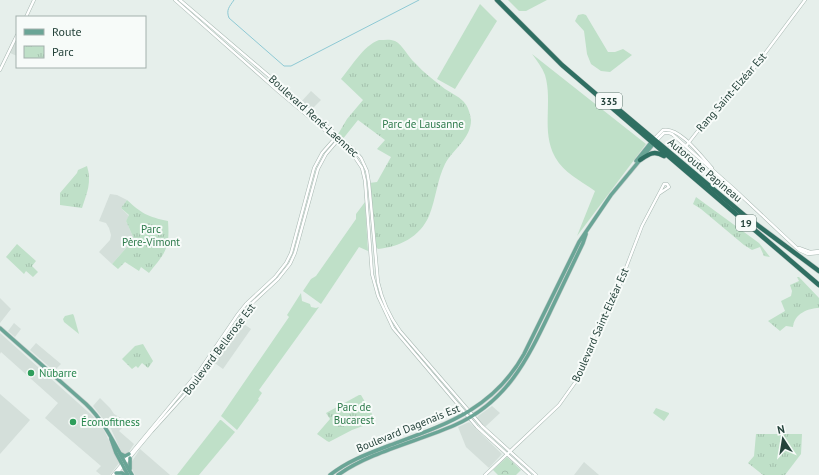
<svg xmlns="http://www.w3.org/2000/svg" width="819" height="475" viewBox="0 0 819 475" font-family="'PT Sans',sans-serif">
<defs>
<pattern id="forest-crowns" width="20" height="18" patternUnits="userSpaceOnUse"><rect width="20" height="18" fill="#bfe0c8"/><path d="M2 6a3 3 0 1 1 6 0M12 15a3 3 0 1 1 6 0" fill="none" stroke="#a4c1ad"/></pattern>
<pattern id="park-tufts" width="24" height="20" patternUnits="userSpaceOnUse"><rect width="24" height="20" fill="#bfe0c8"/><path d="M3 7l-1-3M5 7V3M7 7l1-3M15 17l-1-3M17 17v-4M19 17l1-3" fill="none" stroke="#a4c1ad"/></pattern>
</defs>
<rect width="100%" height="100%" fill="#e6efeb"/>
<g fill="#d4dfda">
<polygon points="17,38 17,56 10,53"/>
<polygon points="311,91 321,100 310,111 300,103"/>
<polygon points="110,194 117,195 127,200 121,208 129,216 126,221 134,239 112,264 99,252 110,240 111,235 109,228 106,223 99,221"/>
<polygon points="0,298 11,309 0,323"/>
<polygon points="241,322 251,329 223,369 212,361"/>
<polygon points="14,323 21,329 15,337 8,331"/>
<polygon points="0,333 96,419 105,432 119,463 110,475 101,475 96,471 101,466 45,418 58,403 1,352 0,354"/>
<polygon points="36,343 61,364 54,371 30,350"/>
<polygon points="0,394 30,420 0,454"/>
<polygon points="100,398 110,408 114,414 128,422 119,431 134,444 128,453 124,454 122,453 111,429 93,406"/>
<polygon points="492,406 500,413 485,427 477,418 478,416"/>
<polygon points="469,422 502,454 489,468 466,447 458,427"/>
<polygon points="140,449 170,475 135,475 131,467 131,463"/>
<polygon points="584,462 599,475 574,475"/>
</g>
<g fill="#bfe0c8">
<polygon points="508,0 547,0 526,11 519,11"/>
<polygon points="480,4 497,21 455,89 437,79"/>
<polygon points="583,14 586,15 608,52 615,52 623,49 632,55 610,72 601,71 591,64 587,54 584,31 575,21 578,15"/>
<path d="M532,54l114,90 -69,92 18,-45c-14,-10 -31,-18 -40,-34 -14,-26 -2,-55 -10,-82 -3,-8 -8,-14 -13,-21z"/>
<polygon points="365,202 368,251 359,247 321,304 303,291 311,279 316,276 356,219 356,214"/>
<polygon points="580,242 581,242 543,321"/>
<polygon points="301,293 302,301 310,304 311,307 316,308 319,307 259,390 262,393 258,399 259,400 237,430 221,416 289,317 287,315"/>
<polygon points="73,314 74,316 79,334 64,322 63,319 65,316"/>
<polygon points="656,408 669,413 669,414 664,421 653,413"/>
<polygon points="220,420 221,420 235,432 199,475 177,475"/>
</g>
<polygon fill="url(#forest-crowns)" points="507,457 521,470 516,475 498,475 493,470"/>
<g fill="url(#park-tufts)">
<path d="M379,40c6,0 11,-1 16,1 8,4 13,16 20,22 9,10 20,18 30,26 6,4 13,7 18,12 5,5 7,12 8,19 0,19 -18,29 -26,44 -8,16 -9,35 -16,52 -9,21 -30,31 -51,33l-2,-2 -7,-64 8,-1 14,-25 -14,-8 8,-9 -27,-20 -16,20 -5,-4 10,-17 16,-19 -22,-21c11,-13 22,-33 38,-39z"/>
<path d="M87,166c5,16 0,27 -5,42l-22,-3v-12l17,-20 1,-3z"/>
<polygon points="696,197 759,243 770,257 764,256 760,247 752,250 744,245 701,209 693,204"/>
<path d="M127,200c14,13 21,17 41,21 2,27 -2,31 -19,52l-8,-6 -2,4 -14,-9 -7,7 -6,-5 22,-25 -8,-18 3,-6 -8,-7z"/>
<polygon points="17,244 36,261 32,266 38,272 33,277 26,271 24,274 6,257"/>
<path d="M797,277h2l20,21v10c-11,0 -25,6 -26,19l-7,-1 -6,5 -12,-10 17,-10 -4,-10 10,-5 1,-5 -2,-6 9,-4z"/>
<polygon points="143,344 153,361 148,368 142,363 138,368 136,366 132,369 122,359 135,346"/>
<polygon points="359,395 361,395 375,419 374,422 352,430 329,442 327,441 317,434 330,419 326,413"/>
<polygon points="756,434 802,434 801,454 785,475 763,475 748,463 754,456"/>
</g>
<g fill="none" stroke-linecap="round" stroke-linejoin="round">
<path stroke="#8ec9d4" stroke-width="1" d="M234,0c-5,7 -8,10 -5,18l55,48h7l128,-66"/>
<g stroke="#a8b8b2" stroke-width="3.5">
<g id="minor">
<polyline points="175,0 279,92 352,153 362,168 365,181 372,274 378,296 393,328 477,427 530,475"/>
<path d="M180,0l122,104 52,46 7,8 6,13 2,12 9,99c4,18 11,34 22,49l82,95 54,49"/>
<polyline points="26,17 34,0"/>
<polyline points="0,70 17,35"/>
<path d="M654,139l9,-9c16,-4 39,27 49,38"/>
<polyline points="656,141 664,133 669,133 672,134 734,189 799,250 808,254 819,253"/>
<polyline points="686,146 712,113 751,72 805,0"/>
<polyline points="799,248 810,252 819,251"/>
<polyline points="117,473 152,431 189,390 203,372 241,317 249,306 278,279 290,264 295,253 318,169 326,154 338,140"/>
<polyline points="113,475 200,370 238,314 246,304 275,277 286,263 291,253 314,168 322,153 337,136"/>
<polyline points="485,475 559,405 579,377 594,336 616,294 642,226 663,186 664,184 667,184 669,187 660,193"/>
</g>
</g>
<g stroke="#c2cac8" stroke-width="4.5">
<g id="major">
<polyline points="636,161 653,140"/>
<path d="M0,328l86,76c21,20 31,46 46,71"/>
<polyline points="111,439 116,453 128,475"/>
<polyline points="121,454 125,456 129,454"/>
<polyline points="130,458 130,469"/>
<polyline points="116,473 122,473 125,475"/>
<path d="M330,475c18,-14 37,-21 58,-29 56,-21 105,-36 136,-92l55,-112 32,-47 44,-53"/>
<path d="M338,475c32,-23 81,-34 117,-50 52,-23 72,-65 95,-113 11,-23 22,-46 33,-69l3,-9"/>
</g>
</g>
<g stroke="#c2cac8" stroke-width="5.5">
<g id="highway">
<polyline points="497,0 562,65 819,285"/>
<polyline points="611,103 744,215 819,271"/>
<path d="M640,160c9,-6 14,-10 24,-4"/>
</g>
</g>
<use href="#minor" stroke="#fff" stroke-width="2.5"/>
<use href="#major" stroke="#6aa596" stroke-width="3.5"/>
<use href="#highway" stroke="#2f6f62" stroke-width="4.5"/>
</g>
<g fill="#2e9e5b" stroke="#f7fbf9" stroke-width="1.5">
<circle cx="31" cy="373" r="4"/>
<circle cx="73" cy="422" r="4"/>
</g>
<g text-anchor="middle" stroke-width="4" stroke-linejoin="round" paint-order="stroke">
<g fill="#f7fbf9" stroke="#637a73" stroke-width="1">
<rect x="596" y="93" width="26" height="16" rx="3"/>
<rect x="736" y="215" width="20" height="16" rx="3"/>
</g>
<g font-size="10" font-weight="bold" fill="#24423a">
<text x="609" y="105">335</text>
<text x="746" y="227">19</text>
</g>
<g font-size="11" fill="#24423a" stroke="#f7fbf9">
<text transform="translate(731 92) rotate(-49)" y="4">Rang Saint-Elzéar Est</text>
<text transform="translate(314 116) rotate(42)" y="4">Boulevard René-Laennec</text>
<text transform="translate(705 170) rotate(40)" y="4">Autoroute Papineau</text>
<text transform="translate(600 325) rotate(-66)" y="4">Boulevard Saint-Elzéar Est</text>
<text transform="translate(219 349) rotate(-53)" y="4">Boulevard Bellerose Est</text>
<text transform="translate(408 428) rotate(-22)" y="4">Boulevard Dagenais Est</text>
</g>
<g font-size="11" fill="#2d7a4b" stroke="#f7fbf9">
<text x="423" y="128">Parc de Lausanne</text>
<text x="151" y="233">Parc<tspan x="151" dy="13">Père-Vimont</tspan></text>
<text x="354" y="411">Parc de<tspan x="354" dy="13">Bucarest</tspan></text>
</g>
<g font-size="11" fill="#27864d" stroke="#f7fbf9" text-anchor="start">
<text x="39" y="377">Nūbarre</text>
<text x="81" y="426">Éconofitness</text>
</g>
</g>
<rect x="16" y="16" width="130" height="52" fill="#f7fbf9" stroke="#a3b1ad"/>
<rect x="24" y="29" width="20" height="6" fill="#6aa596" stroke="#a3b1ad"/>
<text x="52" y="36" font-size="12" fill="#24423a">Route</text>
<rect x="24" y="46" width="20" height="12" fill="url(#park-tufts)" stroke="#a3b1ad"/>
<text x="52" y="56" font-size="12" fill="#24423a">Parc</text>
<g transform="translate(783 439) rotate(348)" stroke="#f7fbf9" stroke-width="3" paint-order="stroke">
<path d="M0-3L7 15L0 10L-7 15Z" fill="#24423a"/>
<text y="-6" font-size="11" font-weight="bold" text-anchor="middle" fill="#24423a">N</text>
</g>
</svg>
